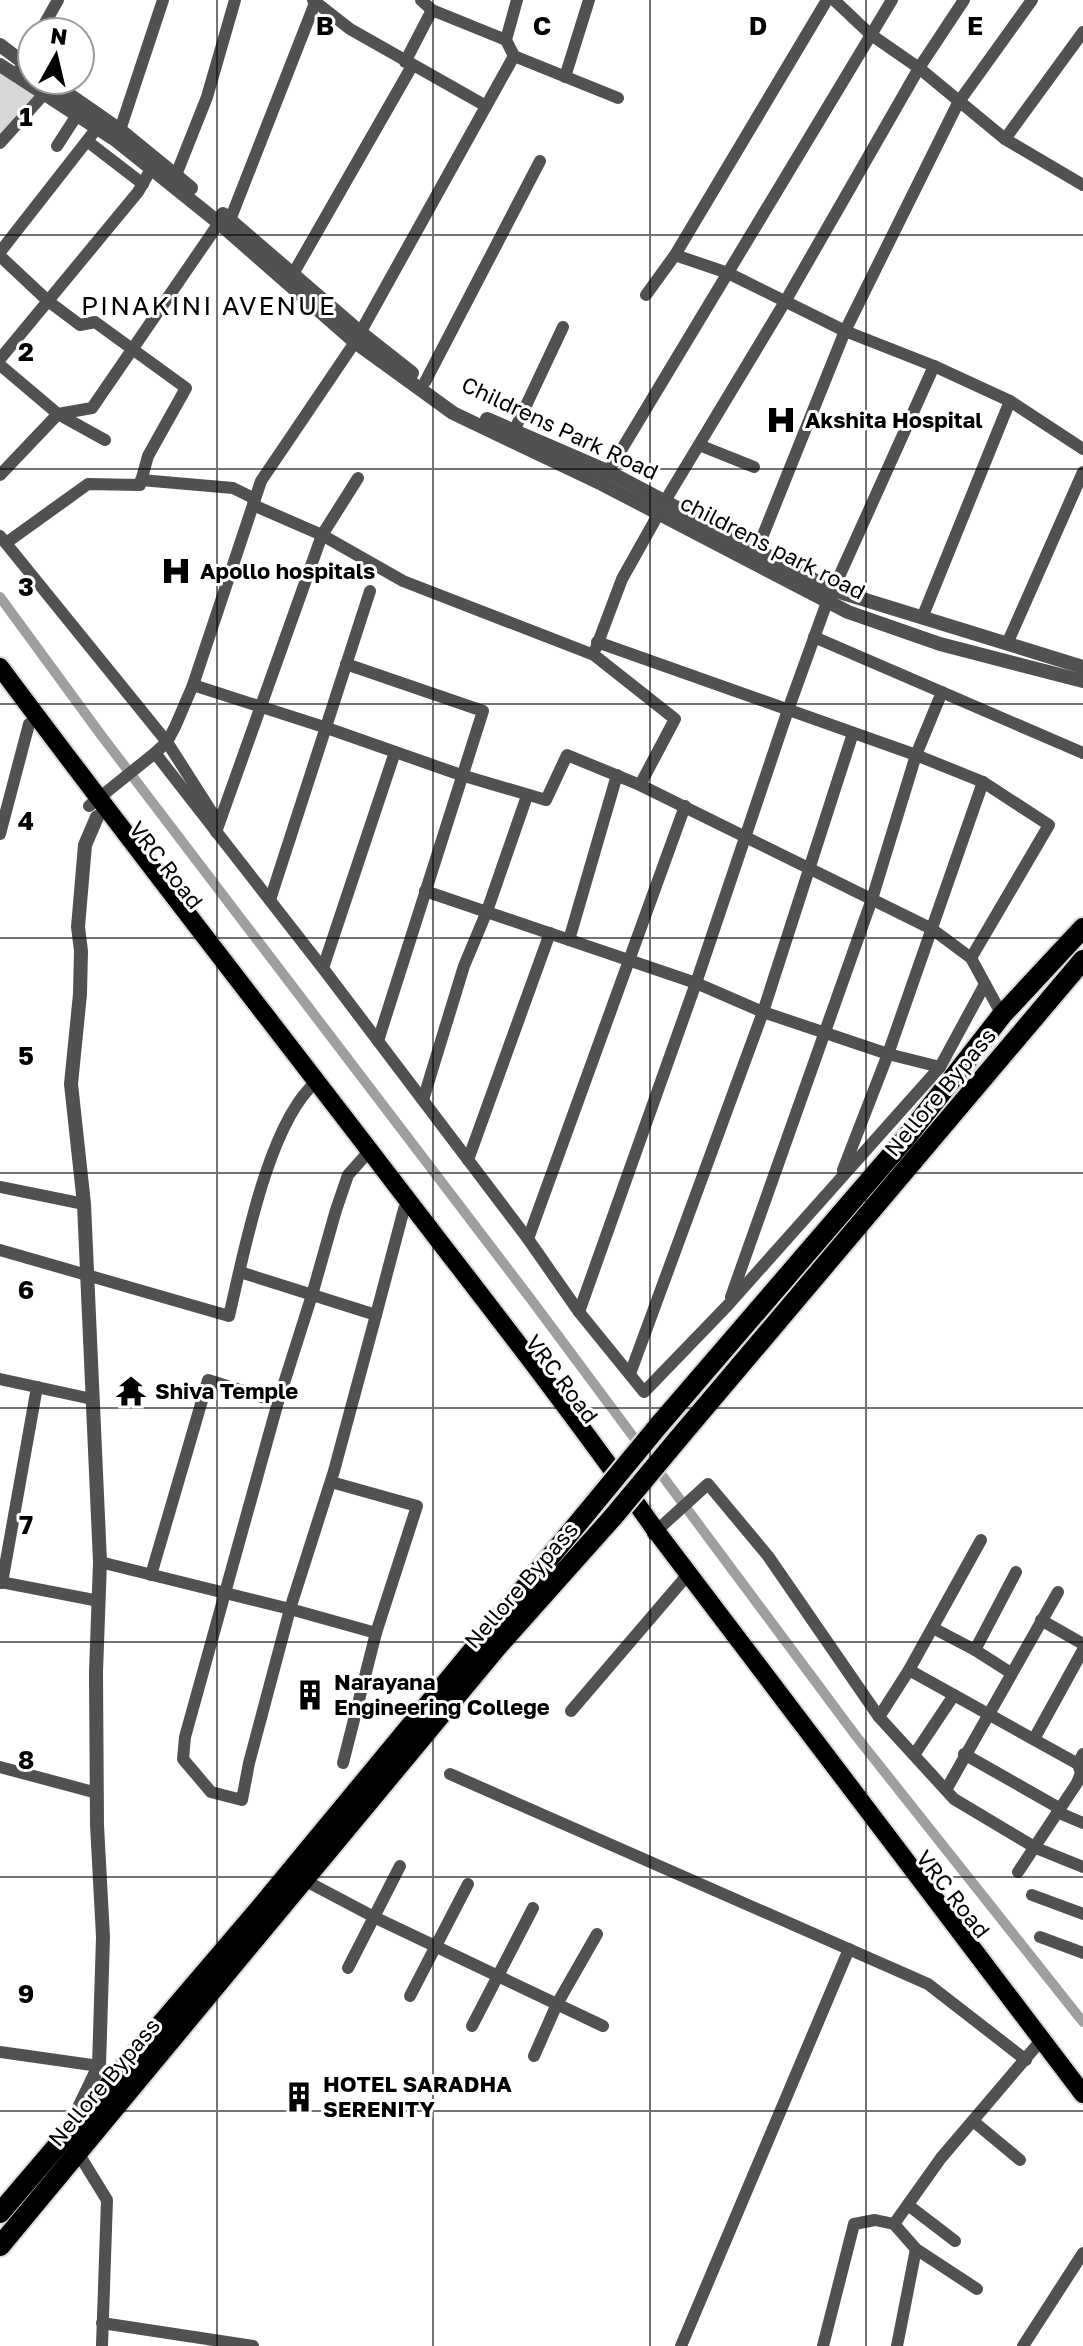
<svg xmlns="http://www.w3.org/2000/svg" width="1083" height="2346" viewBox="0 0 1083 2346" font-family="'Golos Text',sans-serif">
<rect width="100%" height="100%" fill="#fff"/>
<polygon fill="#d8d8d8" points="0,69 39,93 0,136"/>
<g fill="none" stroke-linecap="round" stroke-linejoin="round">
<polyline stroke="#9f9f9f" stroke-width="10" points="0,597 101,735 530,1298 856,1736 1083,2022"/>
<g stroke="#dbdbdb" stroke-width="22">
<path id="primary" d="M0,667c125,168 255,334 383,501 92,120 186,239 273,363l427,563"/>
</g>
<g stroke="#dbdbdb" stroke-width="24">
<g id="trunk">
<polyline points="659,1425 906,1138 1002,1015 1083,928"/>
<polyline points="678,1439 1083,960"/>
<polyline points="0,2213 261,1907 598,1499"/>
<polyline points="0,2246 497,1647 613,1517"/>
</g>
</g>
<g stroke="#515151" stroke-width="12">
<polyline points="313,0 350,29 486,106"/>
<polyline points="421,0 432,10 506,40"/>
<polyline points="517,0 506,40 514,56 618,98"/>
<polyline points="834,0 870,34 919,68 1005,139 1083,185"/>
<polyline points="40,32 58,0"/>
<polyline points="405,62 432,10"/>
<polyline points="16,76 32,47"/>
<polyline points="565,77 589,0"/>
<polyline points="120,130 163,0"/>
<polyline points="1005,139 1083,32"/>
<polyline points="87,141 143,184"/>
<polyline points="0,143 44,94"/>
<polyline points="57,146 77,115"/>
<polyline points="176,175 207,97 235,0"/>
<polyline points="230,220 315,3"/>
<polyline points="0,252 97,128"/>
<polyline points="675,255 728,273 845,331 934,366 1010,401 922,618"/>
<polyline points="0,256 48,301 80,325 95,322 186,388 148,456 140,485 88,484 6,543"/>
<polyline points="293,274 412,66"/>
<polyline points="646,295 675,255 827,0"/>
<polyline points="0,359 138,192 151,169"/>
<polyline points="0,365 58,414 92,408 219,223"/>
<polyline points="425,382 540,161"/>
<polyline points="1010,401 1083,449"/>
<polyline points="514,431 563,327"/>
<polyline points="699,445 754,467"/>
<polyline points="0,475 58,414 105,440"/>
<polyline points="605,477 892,0"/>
<polyline points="141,480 233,488 255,499"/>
<polyline points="665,501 786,300 919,68 964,0"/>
<polyline points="253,505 322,535 403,581 594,655 675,719 640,785"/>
<polyline points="0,536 167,742 218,822"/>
<polyline points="757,550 845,331 958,103 1032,0"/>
<polyline points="833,590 934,366"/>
<polyline points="814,637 1083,753"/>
<polyline points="597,642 916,755 983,782 1049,825 971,958"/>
<polyline points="1007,644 1083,472"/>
<polyline points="596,648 622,579 659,513"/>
<polyline points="346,664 483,711 378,1041"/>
<polyline points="193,685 324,727 461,775 546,800 567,755 640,785 932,929 971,958 1002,1015"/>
<polyline points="155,753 325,971 528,1239 579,1312 644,1392 728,1305 940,1067 985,984"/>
<polyline points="89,806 155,753 167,742 175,727 193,685 261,481 355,342 514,56"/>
<polyline points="216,832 322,535 358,478"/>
<polyline points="0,834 29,724"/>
<polyline points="425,891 696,983 763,1012 888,1054 940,1067"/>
<polyline points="270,900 370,591"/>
<polyline points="569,940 617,775"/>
<polyline points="323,968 395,752"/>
<polyline points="423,1100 464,966 487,911 527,796"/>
<polyline points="468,1160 550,933"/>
<polyline points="843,1170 888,1054 983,782"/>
<polyline points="0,1187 84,1204"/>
<polyline points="528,1239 685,806"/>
<path d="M0,1250l229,66c15,-63 39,-194 88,-235"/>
<polyline points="240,1272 376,1315 404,1209"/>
<polyline points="731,1297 872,899 916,755 942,692"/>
<polyline points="579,1312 696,983 788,710 827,602"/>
<polyline points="630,1374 763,1012 853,733"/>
<polyline points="0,1379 92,1399"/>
<polyline points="331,1482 417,1506 376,1633 290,1609 249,1763 242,1800 211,1792 183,1759 185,1737 278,1402 312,1295 336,1210 348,1175 364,1157"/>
<polyline points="653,1534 708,1484 768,1556 879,1717 954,1799 1036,1848 1083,1867"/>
<polyline points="100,1562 290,1609 334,1471 376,1315"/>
<polyline points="151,1575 208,1380 278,1402"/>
<polyline points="0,1582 99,1601"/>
<polyline points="2,1583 37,1387"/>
<polyline points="1041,1620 1083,1644"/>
<polyline points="933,1628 975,1650 1011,1673"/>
<polyline points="975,1650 1016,1572"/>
<polyline points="909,1670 1078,1764 1083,1754"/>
<polyline points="571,1711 684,1579"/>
<polyline points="879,1717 909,1670 981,1540"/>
<polyline points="1034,1739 1083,1650"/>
<polyline points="964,1754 1059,1808"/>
<polyline points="914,1755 954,1695"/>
<polyline points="343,1763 376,1633"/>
<polyline points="0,1767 97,1793"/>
<polyline points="450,1774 928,1984 1026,2060"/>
<polyline points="946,1790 1058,1592"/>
<polyline points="1057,1812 1083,1823"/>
<polyline points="1018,1872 1077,1783 1081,1773 1078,1764"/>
<polyline points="304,1880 376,1918 603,2026"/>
<polyline points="1032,1895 1083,1914"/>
<polyline points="1040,1937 1083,1953"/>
<polyline points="348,1968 400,1866"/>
<polyline points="410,1996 468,1884"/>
<polyline points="472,2026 533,1908"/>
<polyline points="0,2052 99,2066"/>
<polyline points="534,2056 557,2004 597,1934"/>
<polyline points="973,2121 1020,2160"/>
<polyline points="75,2148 107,2200 102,2346"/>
<polyline points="908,2205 955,2241"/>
<polyline points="894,2224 941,2158 1038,2044"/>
<polyline points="102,2323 253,2346"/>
<polyline points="681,2346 849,1949"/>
<polyline points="823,2346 854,2224 875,2220 894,2224 916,2249 977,2289"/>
<polyline points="897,2346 916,2249"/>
<polyline points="1023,2346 1083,2253"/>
</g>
<g stroke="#515151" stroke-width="14">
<polyline points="0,45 32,69"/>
<polyline points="0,65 117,141 219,223 355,342 453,413 602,484 848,612 940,644 1083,681"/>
<polyline points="48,80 120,130 191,188"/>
<polyline points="223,214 360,332 412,373"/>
<polyline points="487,419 607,471 833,590 1083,667"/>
<polyline points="74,2118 99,2066 103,1937 97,1825 96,1672 100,1562 84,1204 71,1084 80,994 81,951 78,927 85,845 97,817"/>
</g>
<use href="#primary" stroke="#000" stroke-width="18"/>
<use href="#trunk" stroke="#000" stroke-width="20"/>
<g stroke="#dbdbdb" stroke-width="24" stroke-linecap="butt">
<g id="trunk-bridge">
<polyline points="598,1499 659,1425"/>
<polyline points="613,1517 678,1439"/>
</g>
</g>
<use href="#trunk-bridge" stroke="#000" stroke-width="20"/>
</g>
<path fill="none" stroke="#000" stroke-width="2" stroke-opacity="0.55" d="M217,0v2346M433,0v2346M650,0v2346M866,0v2346M0,235h1083M0,469h1083M0,704h1083M0,938h1083M0,1173h1083M0,1408h1083M0,1642h1083M0,1877h1083M0,2111h1083"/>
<defs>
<g id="hospital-bare" transform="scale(2.4)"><path d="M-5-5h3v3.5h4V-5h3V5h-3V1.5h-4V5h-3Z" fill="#000" stroke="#fff" stroke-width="2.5" paint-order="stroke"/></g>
<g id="temple-bare" transform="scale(2.4)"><path d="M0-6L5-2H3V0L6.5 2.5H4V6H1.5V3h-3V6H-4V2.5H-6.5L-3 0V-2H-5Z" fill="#000" stroke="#fff" stroke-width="2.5" paint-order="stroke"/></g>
<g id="building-bare" transform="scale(2.4)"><path d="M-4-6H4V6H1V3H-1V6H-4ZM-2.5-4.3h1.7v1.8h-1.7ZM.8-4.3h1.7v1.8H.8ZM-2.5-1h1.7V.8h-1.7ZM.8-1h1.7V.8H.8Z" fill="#000" stroke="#fff" stroke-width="2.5" paint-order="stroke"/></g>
</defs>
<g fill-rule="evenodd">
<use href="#hospital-bare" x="781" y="420"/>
<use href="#hospital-bare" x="176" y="571"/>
<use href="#temple-bare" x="131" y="1391"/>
<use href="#building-bare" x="310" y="1695"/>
<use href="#building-bare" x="299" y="2097"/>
</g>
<g text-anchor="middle" stroke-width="6" stroke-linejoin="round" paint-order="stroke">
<g font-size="22" font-weight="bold" fill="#000" stroke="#fff" text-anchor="start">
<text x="805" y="428">Akshita Hospital</text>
<text x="200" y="579">Apollo hospitals</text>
<text x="155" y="1399">Shiva Temple</text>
<text x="334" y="1690">Narayana<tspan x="334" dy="25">Engineering College</tspan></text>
<text x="323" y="2092">HOTEL SARADHA<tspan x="323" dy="25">SERENITY</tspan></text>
</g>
<g font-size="22" fill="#000" stroke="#fff">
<text transform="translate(560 428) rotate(25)" y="8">Childrens Park Road</text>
<text transform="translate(773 547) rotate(27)" y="8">childrens park road</text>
<text transform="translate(166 865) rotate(52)" y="8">VRC Road</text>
<text transform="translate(940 1092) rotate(-50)" y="8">Nellore Bypass</text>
<text transform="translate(562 1379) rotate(53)" y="8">VRC Road</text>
<text transform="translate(521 1585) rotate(-49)" y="8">Nellore Bypass</text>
<text transform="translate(953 1894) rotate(52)" y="8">VRC Road</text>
<text transform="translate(104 2082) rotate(-50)" y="8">Nellore Bypass</text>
</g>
<g font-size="26" letter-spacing="2" fill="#000" stroke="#fff">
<text x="209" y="315">PINAKINI AVENUE</text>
</g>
</g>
<g font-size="26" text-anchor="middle" font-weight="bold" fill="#000" stroke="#fff" stroke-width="6" stroke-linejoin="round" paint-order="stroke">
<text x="325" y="35">B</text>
<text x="542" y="35">C</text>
<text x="758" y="35">D</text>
<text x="975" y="35">E</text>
<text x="26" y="126">1</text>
<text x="26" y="361">2</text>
<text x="26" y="596">3</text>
<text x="26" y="830">4</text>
<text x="26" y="1065">5</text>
<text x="26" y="1299">6</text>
<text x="26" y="1534">7</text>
<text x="26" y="1769">8</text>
<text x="26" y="2003">9</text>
</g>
<g transform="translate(56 56) rotate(8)"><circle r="38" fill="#ffffff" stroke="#999999" stroke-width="2"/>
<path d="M0-6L14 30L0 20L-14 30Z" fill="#000000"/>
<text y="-12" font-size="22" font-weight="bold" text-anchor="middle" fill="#000000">N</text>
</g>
</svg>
